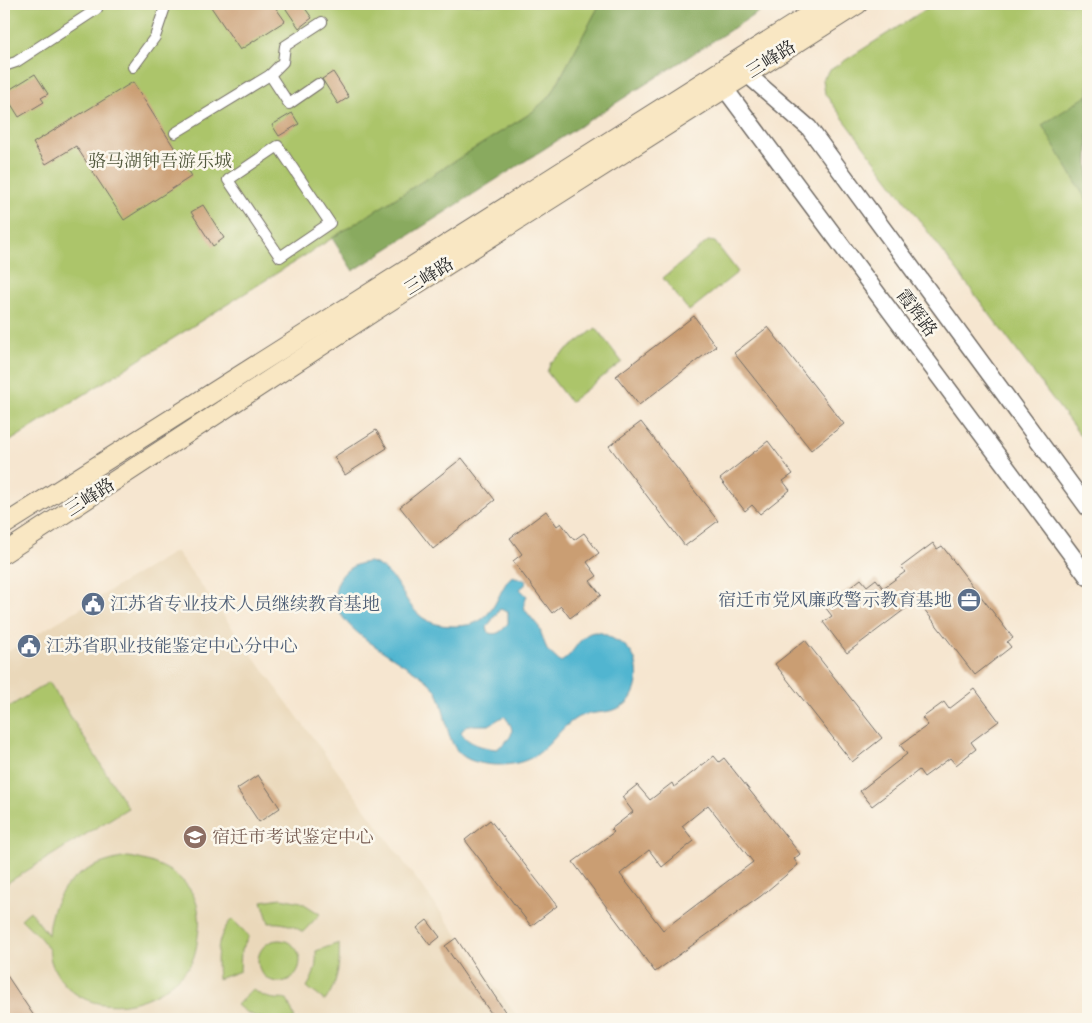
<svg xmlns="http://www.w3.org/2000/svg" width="1092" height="1023" viewBox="0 0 1092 1023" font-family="'IM FELL Great Primer','Noto Serif SC',serif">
<rect width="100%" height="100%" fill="#fbf7ec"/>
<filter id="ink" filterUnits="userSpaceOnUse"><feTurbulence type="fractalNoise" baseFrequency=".02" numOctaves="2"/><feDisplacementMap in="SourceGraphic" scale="10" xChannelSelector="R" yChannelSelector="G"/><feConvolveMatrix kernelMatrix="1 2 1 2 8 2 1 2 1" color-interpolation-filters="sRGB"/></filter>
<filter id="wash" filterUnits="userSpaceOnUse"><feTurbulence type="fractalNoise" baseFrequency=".0096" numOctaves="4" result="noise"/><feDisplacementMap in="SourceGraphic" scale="20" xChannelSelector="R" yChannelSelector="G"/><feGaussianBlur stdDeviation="1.12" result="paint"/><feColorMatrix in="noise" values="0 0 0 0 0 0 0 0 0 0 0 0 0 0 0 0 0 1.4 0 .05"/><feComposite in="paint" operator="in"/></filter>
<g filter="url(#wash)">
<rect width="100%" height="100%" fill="#f6e6d0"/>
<polygon fill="#ead8ba" points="176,551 519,1019 4,1019 4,654"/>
<g fill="#acc56a" stroke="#6c784a">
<polygon points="4,4 600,4 551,95 531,113 4,445"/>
<polygon points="934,4 1088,4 1088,446 825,94 823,79 830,70"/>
<polygon points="708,241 715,242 738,272 689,311 663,278"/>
<polygon points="596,328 622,362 570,402 547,372 551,362"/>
<polygon points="49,682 128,808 4,885 4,710"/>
<path d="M128,857c43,6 79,31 70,79 -1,9 -3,21 -8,29 -24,33 -74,52 -111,31 -12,-7 -24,-21 -28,-35 -1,-3 -1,-8 -2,-11 -6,-11 -19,-22 -28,-31l9,-8 18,24c3,-48 34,-71 80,-78z"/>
<path d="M281,898l20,4 19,12 -17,18c-11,-7 -20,-10 -34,-9l-7,-22z"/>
<path d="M232,919l17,17 -8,14 -1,21 -22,8c-2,-21 -2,-43 14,-60z"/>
<circle cx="279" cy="961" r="21"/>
<path d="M339,943c1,23 -1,39 -14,58l-18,-14c8,-13 10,-22 9,-36z"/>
<path d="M252,989c11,9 21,11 35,10l8,20c-22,1 -41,2 -58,-14z"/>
</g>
<g fill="#89aa5e" stroke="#5a6a44">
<polygon points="600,4 771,4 353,271 332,238 531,113 551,95"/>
<polygon points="1088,95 1088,203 1042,125"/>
</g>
<path fill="#51b5d0" stroke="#3e707e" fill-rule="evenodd" d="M370,562c40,13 29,64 83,64 9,0 22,-1 29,-7 16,-11 17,-31 30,-43l13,4 1,4 -6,5 7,7 -3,7 1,7 14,17 8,23 13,12c14,-5 19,-30 36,-30 5,0 11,3 14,5 6,4 15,7 19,13 12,13 11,39 -1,52 -16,15 -38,7 -53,17 -14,9 -23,24 -36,34 -18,14 -48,15 -69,7 -29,-12 -20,-51 -36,-72 -21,-27 -120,-60 -95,-108 7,-12 17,-17 31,-18zM500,609l8,3v11c-5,7 -10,13 -19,10l-2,-6zM504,716c14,16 8,21 -7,33 -13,-1 -30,-5 -36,-17l6,-7h22z"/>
<g id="blocks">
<g fill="#ca9e73" fill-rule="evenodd">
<polygon points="209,4 273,4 285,21 240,50"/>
<polygon points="294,4 302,4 312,18 299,28 286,9"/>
<polygon points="333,72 349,97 338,104 322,79"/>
<polygon points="35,74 48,94 41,98 44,102 19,117 4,93"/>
<polygon points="133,82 192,176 124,220 76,146 46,164 33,143"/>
<polygon points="292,113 299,124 279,136 272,125"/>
<polygon points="203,205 224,238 213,246 191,212"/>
<polygon points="694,316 716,346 639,405 616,376"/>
<polygon points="768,327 844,424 811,450 734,353"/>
<polygon points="641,422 718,521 685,546 609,446"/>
<polygon points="376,430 387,448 345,475 334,457"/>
<polygon points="768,441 793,474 783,481 790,490 760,514 752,505 745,511 720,479"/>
<polygon points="462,458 495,500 433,549 400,507"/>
<polygon points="546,511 557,526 561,523 574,540 584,533 599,553 587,562 597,576 590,581 601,595 570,618 561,606 552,613 513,561 522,554 510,538"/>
<polygon points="933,543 937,549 942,546 1013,638 1007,642 1011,647 975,675 917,600 847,653 823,622 832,616 825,607 861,579 867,586 876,579 883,588 905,572 901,567"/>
<polygon points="805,640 882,738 852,762 775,664"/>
<polygon points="975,689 999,721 971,742 976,749 956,765 950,758 924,777 919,770 872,806 860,791 907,754 900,745 928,725 922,718 944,702 949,709"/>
<path d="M714,756l5,6 5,-4 76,96 -6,5 4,6 -37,31 -106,76 -82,-110 41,-30 -3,-3 22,-17 -11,-15 15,-12 13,15 22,-17 2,4zM708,805l45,57 -90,68 -43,-56 29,-24 13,17 32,-26 -12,-15z"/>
<polygon points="258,775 280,808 259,822 237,789"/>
<polygon points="490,820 557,906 531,926 465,840"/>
<polygon points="427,920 440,937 430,945 417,928"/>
<polygon points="456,938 510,1019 495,1019 445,946"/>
<polygon points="4,971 36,1019 4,1019"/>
</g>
</g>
</g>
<g filter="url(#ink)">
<use href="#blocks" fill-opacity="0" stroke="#726c65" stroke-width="1"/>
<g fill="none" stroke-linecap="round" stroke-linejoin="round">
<g stroke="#726c65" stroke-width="12">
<g id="pedestrian">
<polyline points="4,66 16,62 97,9"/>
<polyline points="133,67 155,37 166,4"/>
<polyline points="270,75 289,104 318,84"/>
<polyline points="175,133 270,75 283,62 285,46 322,22"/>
<polygon points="278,146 330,223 280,257 228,180"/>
</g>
</g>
<g stroke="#726c65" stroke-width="19">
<g id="tertiary">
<polyline points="740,65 747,74 809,128 1088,508"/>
<polyline points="717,78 1088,577"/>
</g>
</g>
<g stroke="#726c65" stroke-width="21">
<g id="secondary">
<polyline points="4,525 826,4"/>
<polyline points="4,553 379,308 858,4"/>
</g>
</g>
<use href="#pedestrian" stroke="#fff" stroke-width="10"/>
<use href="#tertiary" stroke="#fff" stroke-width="16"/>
<use href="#secondary" stroke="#f9e7c3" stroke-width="19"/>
</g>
</g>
<defs>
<g id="office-disc" transform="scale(1.25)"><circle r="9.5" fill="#5c6f8a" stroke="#fbf7ec"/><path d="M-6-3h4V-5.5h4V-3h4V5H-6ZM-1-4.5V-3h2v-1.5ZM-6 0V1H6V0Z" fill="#fff"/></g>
<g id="civic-disc" transform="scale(1.25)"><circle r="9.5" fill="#5c6f8a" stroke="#fbf7ec"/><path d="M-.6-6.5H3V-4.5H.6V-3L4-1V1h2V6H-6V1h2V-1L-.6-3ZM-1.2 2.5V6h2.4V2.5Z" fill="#fff"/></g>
<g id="university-disc" transform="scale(1.25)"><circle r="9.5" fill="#8d6e63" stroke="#fbf7ec"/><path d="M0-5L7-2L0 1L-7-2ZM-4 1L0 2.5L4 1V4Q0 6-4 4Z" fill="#fff"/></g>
</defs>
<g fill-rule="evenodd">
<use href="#office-disc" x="969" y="600"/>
<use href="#civic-disc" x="93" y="604"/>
<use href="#civic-disc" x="29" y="646"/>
<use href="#university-disc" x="195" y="837"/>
</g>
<g text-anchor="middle" stroke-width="5" stroke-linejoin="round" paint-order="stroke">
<g font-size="18" fill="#2b2b2b" stroke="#fbf7ec">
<text transform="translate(771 59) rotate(-32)" y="6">三峰路</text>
<text transform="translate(429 276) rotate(-32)" y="6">三峰路</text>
<text transform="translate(917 313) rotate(53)" y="6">霞辉路</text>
<text transform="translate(90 497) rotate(-33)" y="6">三峰路</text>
</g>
<g font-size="18" fill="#52593e" stroke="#fbf7ec">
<text x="160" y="167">骆马湖钟吾游乐城</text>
</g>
<g font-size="18" fill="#4e5e75" stroke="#fbf7ec" text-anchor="start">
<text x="952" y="606" text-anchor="end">宿迁市党风廉政警示教育基地</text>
<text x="110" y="610">江苏省专业技术人员继续教育基地</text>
<text x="46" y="652">江苏省职业技能鉴定中心分中心</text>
</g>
<g font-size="18" fill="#785e54" stroke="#fbf7ec" text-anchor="start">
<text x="212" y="843">宿迁市考试鉴定中心</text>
</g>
</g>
<rect width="1092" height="1023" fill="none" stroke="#fbf7ec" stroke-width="20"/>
</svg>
